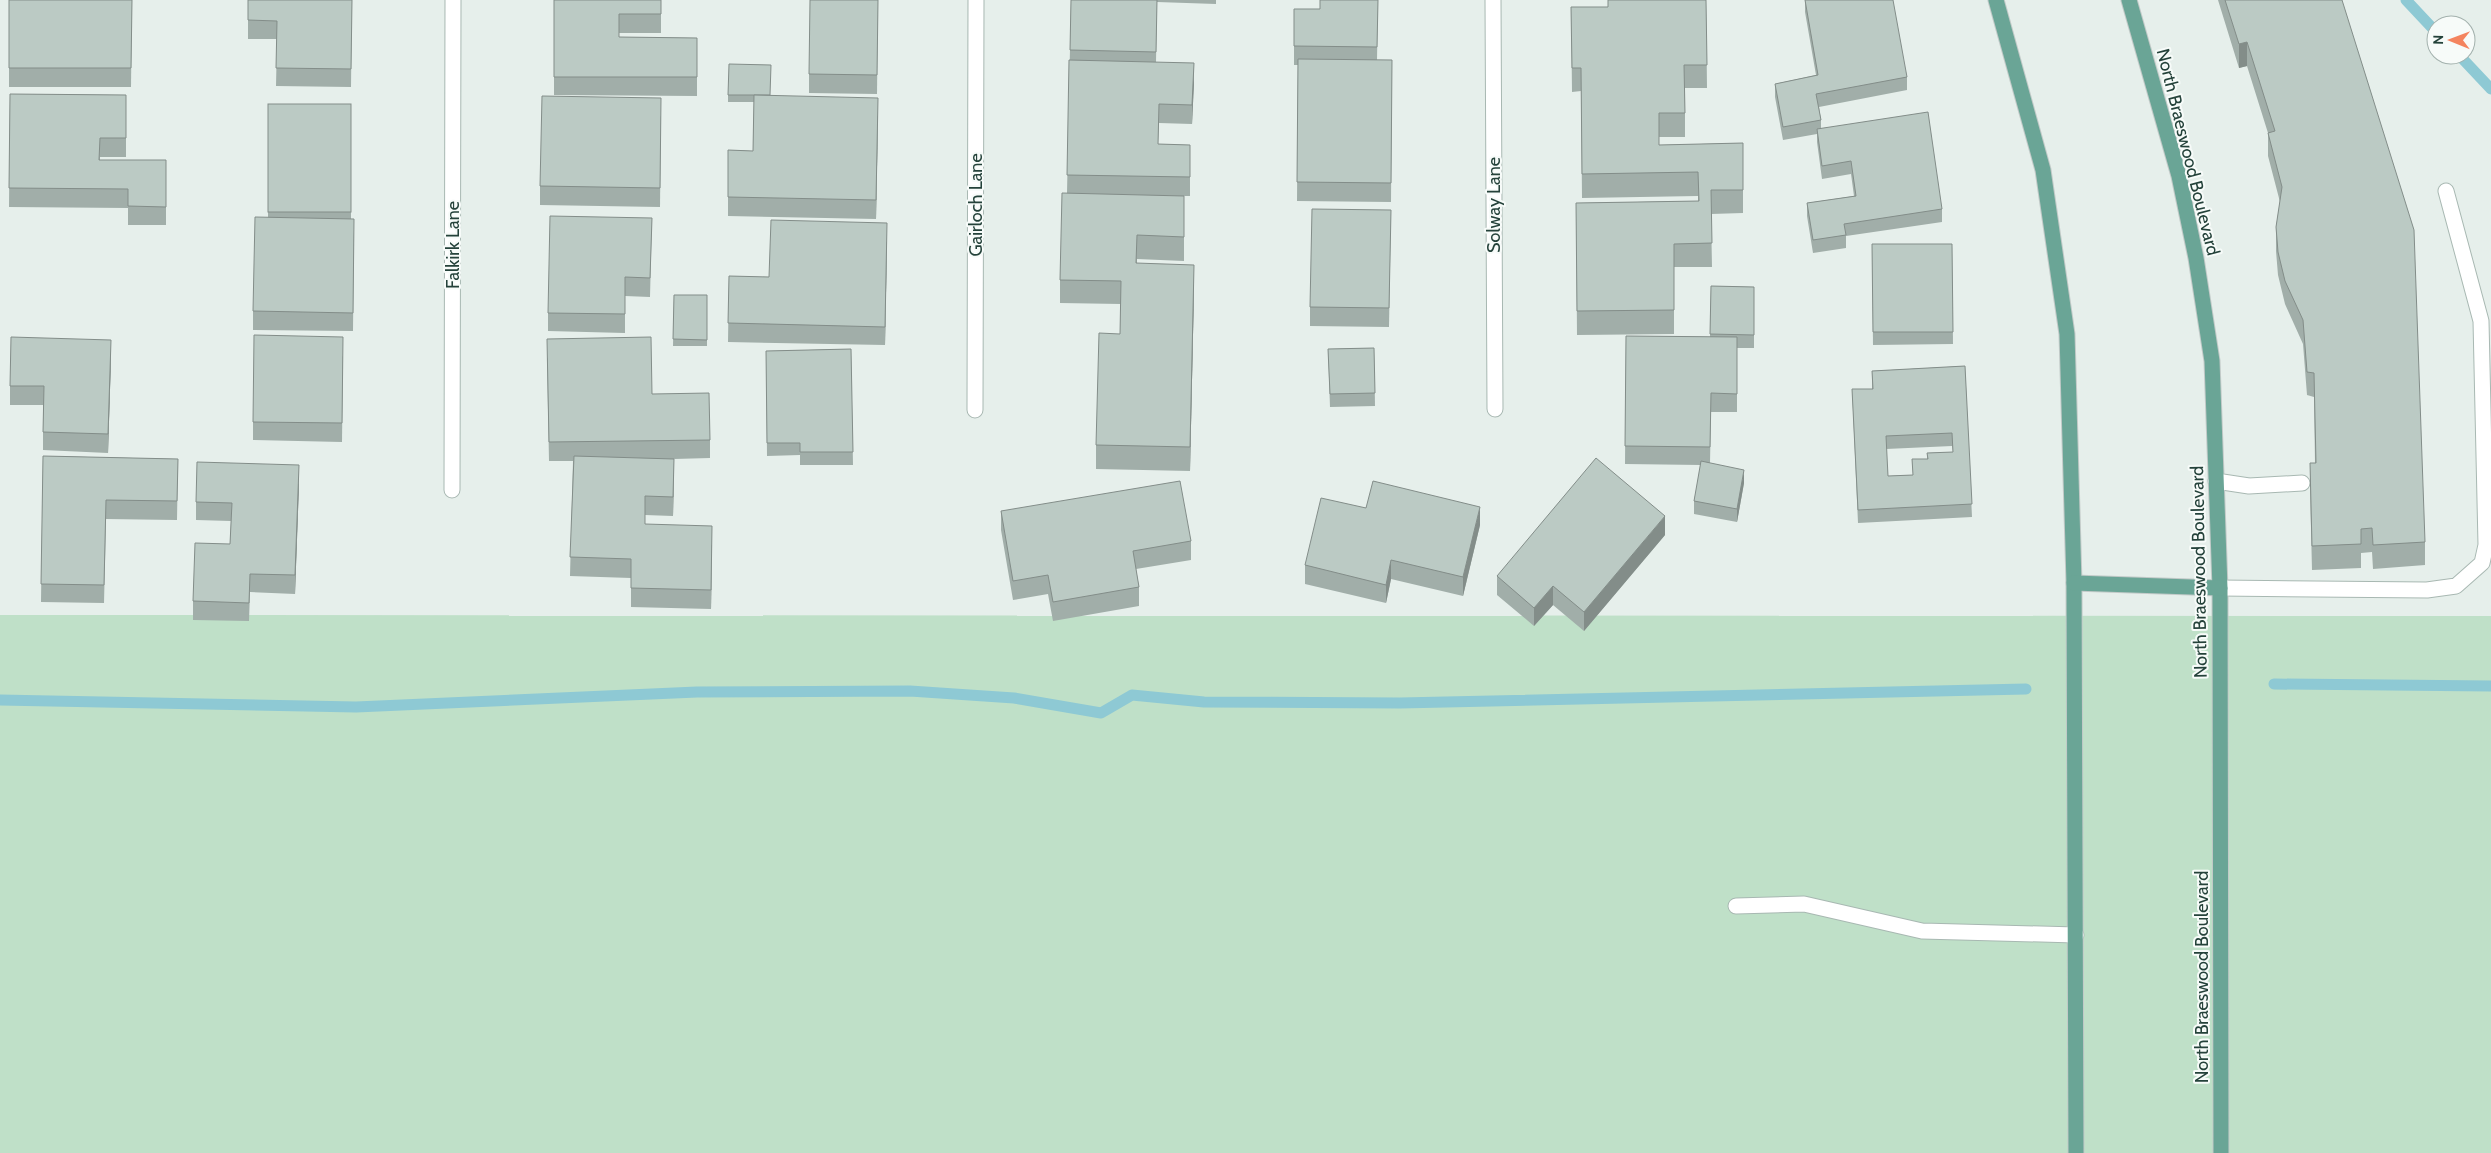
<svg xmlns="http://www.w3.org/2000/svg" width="2491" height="1153" viewBox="0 0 2491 1153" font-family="Cabin,sans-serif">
<rect width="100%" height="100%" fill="#e6efeb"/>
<polygon fill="#bfe0c8" points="0,615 2491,616 2491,1153 0,1153"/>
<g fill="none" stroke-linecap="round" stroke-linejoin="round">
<g stroke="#8ec9d4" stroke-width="11">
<polyline points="2406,0 2436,32"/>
<polyline points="2459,55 2491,89"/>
<polyline points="2274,684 2491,686"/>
<polyline points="0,700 356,707 697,692 910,691 1014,698 1101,713 1132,695 1204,702 1400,703 2026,689"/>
</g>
<g stroke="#a8b8b2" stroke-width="17">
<g id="minor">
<polyline points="1493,0 1495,409"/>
<polyline points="975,410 976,0"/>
<polyline points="2216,481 2249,486 2302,483"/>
<polyline points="452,490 453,0"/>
<polyline points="2220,588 2427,590 2456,586 2482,563 2486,545 2481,321 2446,191"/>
<polyline points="1736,906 1804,904 1922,931 2076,935"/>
</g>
</g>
<g stroke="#c2cac8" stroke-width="17">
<g id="major">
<polyline points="1996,0 2043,170 2067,334 2074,583 2076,1153"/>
<polyline points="2129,0 2179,176 2196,258 2212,361 2220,588 2221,1153"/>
<polyline points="2074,583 2220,588"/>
</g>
</g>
<use href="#minor" stroke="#fff" stroke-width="15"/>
<use href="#major" stroke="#6aa596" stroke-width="15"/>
</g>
<g fill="#a1aea9" fill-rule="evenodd">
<polygon points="9,0 132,0 131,87 9,87"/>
<polygon points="248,0 352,0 351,87 276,86 277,39 248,39"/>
<polygon points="554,0 661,0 661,33 619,33 619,37 697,38 697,96 554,95"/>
<polygon points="878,0 877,94 809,93 809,74"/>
<polygon points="1071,0 1216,0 1216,4 1157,2 1156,62 1194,82 1192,124 1159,123 1158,144 1190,145 1190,196 1184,196 1184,261 1137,259 1137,263 1194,289 1190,471 1096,469 1096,445 1120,334 1121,304 1060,303 1060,280 1067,193"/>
<polygon points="1378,0 1377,60 1392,60 1391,202 1297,201 1298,65 1294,65 1294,9 1320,9"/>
<polygon points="1706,0 1707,88 1685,88 1685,137 1659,137 1659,145 1743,143 1743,213 1711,214 1712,267 1674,267 1674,334 1577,335 1576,203 1698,201 1698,196 1582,198 1581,91 1572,92 1571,7 1607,7"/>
<polygon points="1805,0 1907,77 1907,90 1819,107 1821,120 1821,128 1942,209 1942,222 1846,236 1846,248 1813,253 1807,216 1807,203 1854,196 1851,174 1822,179 1817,142 1817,134 1783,140 1775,97 1775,84 1816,75 1805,12"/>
<polygon points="2218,0 2342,0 2425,542 2425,565 2373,569 2372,552 2361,553 2361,568 2312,570 2310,486 2310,463 2315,463 2314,397 2307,395 2303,344 2285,304 2278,275 2276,251 2276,227 2280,202 2268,156 2268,133 2247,66 2239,68"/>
<polygon points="10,94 126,95 126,157 100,157 100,160 166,160 166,225 128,225 128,208 9,207"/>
<polygon points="728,95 770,95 878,116 876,219 728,216 728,150 753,151 754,102 728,102"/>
<polygon points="268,104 351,104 351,219 354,237 353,331 253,330 253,311 268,217"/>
<polygon points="661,116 660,207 540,205 540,186"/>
<polygon points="1391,210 1389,327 1310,326 1310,307"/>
<polygon points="652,218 650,297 625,296 625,333 548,331 548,313"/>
<polygon points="887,242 885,345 728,342 729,276 769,277"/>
<polygon points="1872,244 1952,244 1953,344 1873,345"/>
<polygon points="1711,286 1754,287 1754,348 1737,348 1737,412 1711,412 1710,463 1744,483 1737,522 1694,514 1694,501 1701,465 1625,464 1626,336 1710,337"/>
<polygon points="674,295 707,295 707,346 673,346"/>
<polygon points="1374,348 1375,406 1330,407 1328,349"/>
<polygon points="851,349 853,465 800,465 800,455 767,456 766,351"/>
<polygon points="343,356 342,442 253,440 253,422"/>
<polygon points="111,358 108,453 43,450 43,405 10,405 10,386"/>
<polygon points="547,358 652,394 710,440 710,458 674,459 673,516 645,515 645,524 712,545 711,609 631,607 631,578 570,576 573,461 549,461"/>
<path d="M1965,366l7,151 -114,6 -6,-134h20v-18zM1952,446l1,6 -26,1v6h-15l1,16 -25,1 -2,-27z"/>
<polygon points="43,456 178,459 177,520 106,519 104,603 41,602"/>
<polygon points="299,484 295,594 250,592 249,621 193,620 193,601 230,544 231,521 196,520 196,502"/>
<polygon points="1366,508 1480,525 1463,596 1391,579 1386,603 1305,584 1305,565"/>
<polygon points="1001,511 1191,541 1191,560 1136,569 1139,587 1139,606 1053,621 1048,594 1013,600 1001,530"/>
<polygon points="1665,535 1584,631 1553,605 1534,626 1497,595 1497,576"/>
</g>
<g fill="#838d89">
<polygon points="2247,42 2247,66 2239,68 2239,44"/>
<polygon points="1194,63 1194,82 1192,124 1192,105"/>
<polygon points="878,98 878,116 876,219 876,200"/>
<polygon points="887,223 887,242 885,345 885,327"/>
<polygon points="1194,265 1194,289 1190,471 1190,447"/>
<polygon points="111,340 111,358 108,453 108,434"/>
<polygon points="674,459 674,477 673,516 673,497"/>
<polygon points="299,465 299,484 295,594 295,575"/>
<polygon points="1744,470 1744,483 1737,522 1737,509"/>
<polygon points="1480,507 1480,525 1463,596 1463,577"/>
<polygon points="1665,516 1665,535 1584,631 1584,612"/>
<polygon points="712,526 712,545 711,609 711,590"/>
<polygon points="1391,560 1391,579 1386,603 1386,585"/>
<polygon points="1553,586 1553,605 1534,626 1534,608"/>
</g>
<g fill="#bbcac4" stroke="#838d89" fill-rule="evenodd">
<polygon points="9,0 132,0 131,68 9,68"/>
<polygon points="248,0 352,0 351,69 276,68 277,21 248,20"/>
<polygon points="554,0 661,0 661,14 619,14 619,37 697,38 697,77 554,77"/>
<polygon points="810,0 878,0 877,75 809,74"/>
<polygon points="1071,0 1157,0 1156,52 1070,50"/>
<polygon points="1320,0 1378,0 1377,47 1294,46 1294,9 1320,9"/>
<polygon points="1608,0 1706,0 1707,65 1684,65 1685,113 1659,113 1659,145 1743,143 1743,190 1711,190 1712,243 1674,244 1674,310 1577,311 1576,203 1699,201 1698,172 1582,174 1581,68 1572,68 1571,7 1608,7"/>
<polygon points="1805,0 1893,0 1907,77 1816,94 1821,120 1783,127 1775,84 1818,75"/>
<polygon points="2225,0 2342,0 2414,230 2425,542 2373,545 2372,528 2361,529 2361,544 2312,546 2310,463 2316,463 2314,373 2307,372 2303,320 2285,281 2278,252 2276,227 2282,187 2268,133 2275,131 2247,42 2239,44"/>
<polygon points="1298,59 1392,60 1391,183 1297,182"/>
<polygon points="1069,60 1194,63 1192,105 1159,104 1158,144 1190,145 1190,177 1067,175"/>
<polygon points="729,64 771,65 770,95 728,95"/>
<polygon points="10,94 126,95 126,138 100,138 99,160 166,160 166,207 128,206 128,189 9,188"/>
<polygon points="754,95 878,98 876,200 728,197 728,150 753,151"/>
<polygon points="542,96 661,98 660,188 540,186"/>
<rect x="268" y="104" width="83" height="108"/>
<polygon points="1928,112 1942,209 1844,224 1846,235 1813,240 1807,203 1856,196 1851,161 1822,166 1817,129"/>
<polygon points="1062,193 1184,196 1184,237 1137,235 1136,263 1194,265 1190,447 1096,445 1099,333 1120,334 1121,281 1060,280"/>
<polygon points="1312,209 1391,210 1389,308 1310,307"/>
<polygon points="550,216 652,218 650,278 625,277 625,314 548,313"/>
<polygon points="255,217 354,219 353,313 253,311"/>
<polygon points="771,220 887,223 885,327 728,323 729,276 769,277"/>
<polygon points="1872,244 1952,244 1953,332 1873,332"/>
<polygon points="1711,286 1754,287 1754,335 1710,334"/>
<polygon points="674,295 707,295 707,340 673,339"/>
<polygon points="254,335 343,337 342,423 253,422"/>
<polygon points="1626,336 1737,337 1737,394 1711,393 1710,447 1625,446"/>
<polygon points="11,337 111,340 108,434 43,432 44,386 10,386"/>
<polygon points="651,337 652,394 709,393 710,440 549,442 547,339"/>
<polygon points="1374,348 1375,393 1330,394 1328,349"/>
<polygon points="851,349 853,452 800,452 800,443 767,443 766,351"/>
<path d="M1965,366l7,138 -114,6 -6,-121h21l-1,-18zM1952,433l1,19 -26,1 1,6h-16l1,16 -25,1 -2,-40z"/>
<polygon points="43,456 178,459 177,501 106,500 104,585 41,584"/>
<polygon points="574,456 674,459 673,497 645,496 645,524 712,526 711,590 631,588 631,559 570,557"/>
<polygon points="1596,458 1665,516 1584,612 1553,586 1534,608 1497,576"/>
<polygon points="1701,461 1744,470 1737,509 1694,501"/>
<polygon points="197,462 299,465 295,575 250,574 249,603 193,601 195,543 230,544 232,503 196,502"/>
<polygon points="1180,481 1191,541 1133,551 1139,587 1053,602 1048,575 1013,581 1001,511"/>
<polygon points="1373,481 1480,507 1463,577 1391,560 1386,585 1305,565 1321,498 1366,508"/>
</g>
<g text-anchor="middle" stroke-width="4" stroke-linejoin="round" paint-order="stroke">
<g font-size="18" fill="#24423a" stroke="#f7fbf9">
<text transform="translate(2188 152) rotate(76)" y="6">North Braeswood Boulevard</text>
<text transform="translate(976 205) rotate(-90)" y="6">Gairloch Lane</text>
<text transform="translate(1494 205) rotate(-90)" y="6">Solway Lane</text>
<text transform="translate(453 245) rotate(-90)" y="6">Falkirk Lane</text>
<text transform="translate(2199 572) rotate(-91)" y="6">North Braeswood Boulevard</text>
<text transform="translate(2202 977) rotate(-90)" y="6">North Braeswood Boulevard</text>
</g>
</g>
<g transform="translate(2451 40) rotate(271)"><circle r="24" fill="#f7fbf9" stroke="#a3b1ad"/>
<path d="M0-4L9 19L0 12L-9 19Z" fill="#f4845f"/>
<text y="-8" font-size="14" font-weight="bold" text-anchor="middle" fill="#24423a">N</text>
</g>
</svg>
